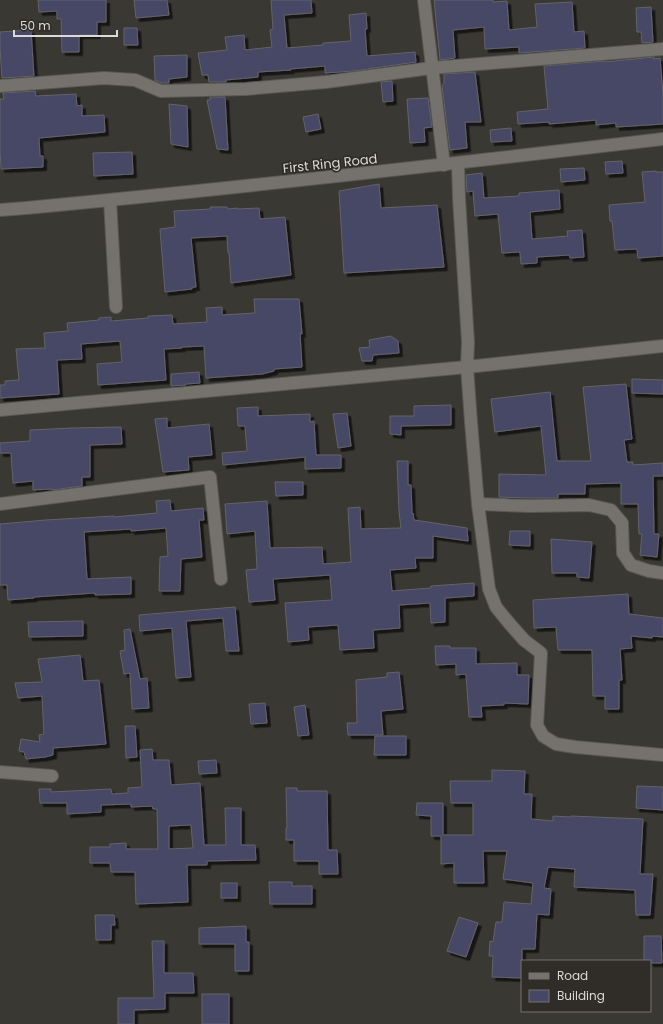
<svg xmlns="http://www.w3.org/2000/svg" width="663" height="1024" viewBox="0 0 663 1024" font-family="Poppins,sans-serif">
<defs>
<filter id="shadow"><feDropShadow dx="3.5" dy="3.5" stdDeviation="0" flood-color="#0009"/></filter>
</defs>
<rect width="100%" height="100%" fill="#3a3833"/>
<g fill="#464666" stroke="#636368" fill-rule="evenodd" filter="url(#shadow)">
<polygon points="38,0 106,0 106,22 97,22 97,35 79,35 79,52 62,52 61,19 57,19 57,11 39,12"/>
<polygon points="134,0 167,0 169,15 136,18"/>
<polygon points="271,0 311,0 312,13 284,15 287,48 323,45 323,43 351,41 349,15 366,13 367,29 365,29 367,56 415,52 416,62 354,71 325,73 325,66 290,69 291,70 258,72 258,77 226,80 226,82 209,82 208,75 202,75 198,53 227,50 225,37 244,35 245,50 272,47 270,30 273,29"/>
<polygon points="434,0 493,0 493,2 507,1 509,30 537,27 535,4 572,2 574,32 584,31 585,48 519,53 519,47 485,49 484,27 453,30 455,58 440,60"/>
<polygon points="651,7 653,42 642,43 641,32 637,32 636,8"/>
<polygon points="124,28 137,28 138,45 124,45"/>
<polygon points="31,30 34,76 2,78 0,48 0,32"/>
<polygon points="187,55 187,77 169,79 169,83 162,83 155,80 154,56"/>
<polygon points="654,57 654,59 660,58 663,94 663,124 616,127 616,123 596,125 596,120 549,124 549,122 518,124 517,112 548,109 544,66 605,61 605,62"/>
<polygon points="475,72 481,122 465,122 467,148 450,150 442,86 444,83 444,74"/>
<polygon points="392,81 393,101 383,102 381,82"/>
<polygon points="35,91 36,96 76,94 77,106 82,105 82,116 104,115 105,132 39,138 40,156 43,156 43,167 1,169 0,150 0,99 4,99 3,93"/>
<polygon points="210,97 225,97 228,150 217,149 207,100 210,100"/>
<polygon points="428,98 432,127 424,128 425,142 410,143 407,99"/>
<polygon points="169,104 187,106 188,147 171,144"/>
<polygon points="318,114 321,129 306,132 303,117"/>
<polygon points="511,128 512,141 491,142 490,130"/>
<polygon points="132,152 133,174 94,176 93,153"/>
<polygon points="622,161 623,173 606,174 605,162"/>
<polygon points="584,168 585,180 561,182 560,169"/>
<polygon points="656,171 656,172 663,172 663,256 638,258 637,249 615,250 612,221 610,221 609,205 645,202 642,172"/>
<polygon points="482,173 484,198 519,196 519,193 559,190 560,209 530,212 532,239 568,236 567,231 582,230 584,257 570,258 569,255 537,257 537,263 521,264 520,252 502,253 498,214 475,216 473,191 467,192 466,175"/>
<polygon points="379,184 381,208 437,205 444,267 344,273 339,191"/>
<polygon points="210,207 227,207 228,209 238,208 238,209 259,208 260,219 285,217 291,275 231,283 229,253 228,253 227,236 191,238 196,287 192,287 192,289 165,292 160,229 175,227 174,211 211,209"/>
<polygon points="254,299 299,299 302,334 300,333 302,367 274,369 274,371 262,374 206,378 204,346 182,347 182,348 164,349 166,380 98,385 97,364 122,362 120,341 81,344 82,359 57,360 59,394 0,398 0,385 5,385 5,381 19,380 16,349 45,348 44,333 68,331 67,323 99,320 99,318 111,317 111,321 148,318 148,316 172,315 173,324 207,322 206,308 222,307 222,315 255,313"/>
<polygon points="391,336 398,341 399,353 373,355 372,361 362,361 359,348 370,347 369,340"/>
<polygon points="199,372 200,383 186,384 186,385 171,386 171,374"/>
<polygon points="632,379 663,380 663,394 632,393"/>
<polygon points="626,384 632,439 624,440 627,462 633,462 633,465 663,463 663,476 653,476 654,534 659,534 657,557 640,555 642,534 639,534 638,504 621,504 621,483 585,484 585,494 558,494 558,498 527,498 499,497 499,474 546,475 541,426 495,432 491,399 550,392 557,461 591,461 583,387"/>
<polygon points="451,405 451,425 401,426 401,435 390,434 390,416 414,416 414,406"/>
<polygon points="258,407 258,416 310,414 310,422 314,421 316,455 341,455 341,468 305,469 305,457 223,465 222,453 247,451 245,426 238,426 237,408"/>
<polygon points="347,413 351,446 338,448 333,414"/>
<polygon points="167,418 167,428 209,424 212,455 188,457 189,470 163,472 155,419"/>
<polygon points="121,427 122,444 90,445 90,477 82,477 82,486 52,490 52,489 33,490 33,481 13,483 11,453 0,453 0,443 30,441 30,430 72,428"/>
<polygon points="397,461 408,461 408,485 411,485 412,514 413,513 414,520 467,528 468,541 433,536 433,558 415,558 416,568 390,570 392,591 431,588 431,586 474,583 474,596 445,598 445,622 431,623 430,603 399,605 400,628 373,630 374,648 340,650 338,625 308,627 309,640 288,642 285,603 332,600 330,575 273,579 275,600 249,602 246,570 257,569 255,531 227,534 225,504 267,501 270,548 322,547 323,564 351,562 348,508 360,507 361,529 401,528 399,512"/>
<polygon points="275,482 303,482 303,495 276,496"/>
<polygon points="170,500 171,511 203,508 204,520 199,520 202,557 181,559 180,591 159,591 160,557 168,556 166,528 131,531 131,529 84,532 87,579 131,577 131,594 95,595 95,593 34,597 34,598 8,600 7,585 0,585 0,524 46,520 114,516 114,517 157,513 156,501"/>
<polygon points="510,531 530,531 530,546 509,545"/>
<polygon points="551,539 592,542 589,578 577,577 577,573 552,573"/>
<polygon points="628,594 629,614 663,618 663,637 652,636 652,638 631,636 632,648 620,649 622,680 619,680 619,709 605,709 605,696 593,696 592,650 558,650 556,627 534,628 533,600"/>
<polygon points="235,607 239,651 226,651 223,618 186,621 191,677 176,678 172,628 140,631 139,615"/>
<polygon points="83,621 83,636 29,637 28,622"/>
<polygon points="130,629 140,679 147,678 149,708 132,709 130,673 124,674 120,651 125,650 124,630"/>
<polygon points="435,646 450,646 450,648 476,648 476,664 517,663 517,675 529,675 528,704 504,703 504,705 481,706 482,717 469,717 466,674 456,675 456,664 436,665"/>
<polygon points="80,655 83,681 99,680 106,744 53,748 53,755 45,757 26,759 24,752 19,751 21,739 40,742 39,735 44,734 42,696 18,698 15,683 42,682 38,659"/>
<polygon points="399,672 403,709 381,711 383,735 348,735 347,723 357,723 356,680 387,677 387,673"/>
<polygon points="265,703 267,723 251,724 249,704"/>
<polygon points="305,705 309,735 298,736 294,707"/>
<polygon points="125,726 135,726 137,757 126,758"/>
<polygon points="375,736 406,736 406,755 374,755"/>
<path d="M152,749l1,11h16l2,25 29,-2 4,62h22l-1,-37h16v37h14l1,15 -49,1v4h-20l1,37 -52,2 -1,-32h-24l-1,-9h-20v-16h20v-3l16,-1v6h32l-1,-40h-4l-1,-3 -21,1v-3l-30,1v7l-34,2v-11h-27l-1,-14h12v3l60,-3 1,5 16,-1v-5l14,-1 -2,-37zM191,825l2,23 -24,1v-23z"/>
<polygon points="216,760 217,773 199,774 198,761"/>
<polygon points="492,770 525,771 524,794 532,794 531,819 553,821 553,816 571,817 571,816 643,819 640,874 653,874 650,915 636,915 635,890 574,887 575,869 548,867 544,888 551,889 549,915 537,914 535,949 522,949 522,978 492,977 493,956 489,956 490,941 493,942 496,922 502,922 504,902 531,904 533,883 503,879 507,851 483,851 484,883 454,883 454,863 441,864 441,836 431,836 431,816 416,815 417,803 443,803 443,835 473,835 473,803 451,803 450,781 492,781"/>
<polygon points="637,786 663,787 663,810 636,808"/>
<polygon points="286,788 297,788 297,791 327,791 328,850 337,850 338,874 319,874 319,861 294,861 294,840 286,840 286,828 287,828"/>
<polygon points="269,882 292,882 292,886 312,886 312,904 270,904"/>
<rect x="221" y="883" width="16" height="15"/>
<polygon points="95,915 114,915 115,925 111,925 111,940 96,940"/>
<polygon points="459,917 478,923 466,957 447,951"/>
<polygon points="246,926 246,942 249,942 249,971 235,971 235,944 199,944 199,928"/>
<polygon points="644,936 661,936 662,963 650,963 650,961 644,961"/>
<polygon points="152,941 164,941 164,973 193,973 194,993 165,993 165,1009 134,1010 134,1024 118,1024 118,998 154,998"/>
<rect x="202" y="994" width="27" height="30"/>
</g>
<g fill="none" stroke-linecap="round" stroke-linejoin="round">
<g stroke="#595753" stroke-width="14">
<g id="street">
<polyline points="424,0 444,165"/>
<polyline points="0,86 104,78 135,80 161,91 246,89 326,82 431,68 663,49"/>
<polyline points="458,163 459,198 468,342 467,367 471,422 478,504 489,589 496,607 509,623 524,640 541,653 537,725 543,736 556,744 575,747 663,755"/>
<polyline points="110,200 116,307"/>
<polyline points="0,410 467,367 663,346"/>
<polyline points="0,504 210,477 221,579"/>
<polyline points="478,504 530,506 589,505 611,510 622,523 623,553 631,565 649,571 663,573"/>
<polyline points="0,772 52,776"/>
</g>
</g>
<g stroke="#595753" stroke-width="14">
<path id="secondary" d="M0,210l26,-2c213,-20 425,-44 637,-69"/>
</g>
<use href="#street" stroke="#75726e" stroke-width="12"/>
<use href="#secondary" stroke="#75726e" stroke-width="12"/>
</g>
<g text-anchor="middle" stroke-width="3.5" stroke-linejoin="round" paint-order="stroke">
<g font-size="13" fill="#dbdad7" stroke="#302d29">
<text transform="translate(330 163) rotate(-6)" y="5">First Ring Road</text>
</g>
</g>
<rect x="521" y="960" width="130" height="52" fill="#302d29" stroke="#74726f"/>
<rect x="529" y="973" width="20" height="6" fill="#75726e" stroke="#74726f"/>
<text x="557" y="980" font-size="12" fill="#dbdad7">Road</text>
<rect x="529" y="990" width="20" height="12" fill="#464666" stroke="#74726f"/>
<text x="557" y="1000" font-size="12" fill="#dbdad7">Building</text>
<path d="M14 30v6h103v-6" fill="none" stroke="#dbdad7" stroke-width="2"/>
<text x="20" y="30" font-size="12" fill="#dbdad7" stroke="#302d29" stroke-width="3" paint-order="stroke">50 m</text>
</svg>
